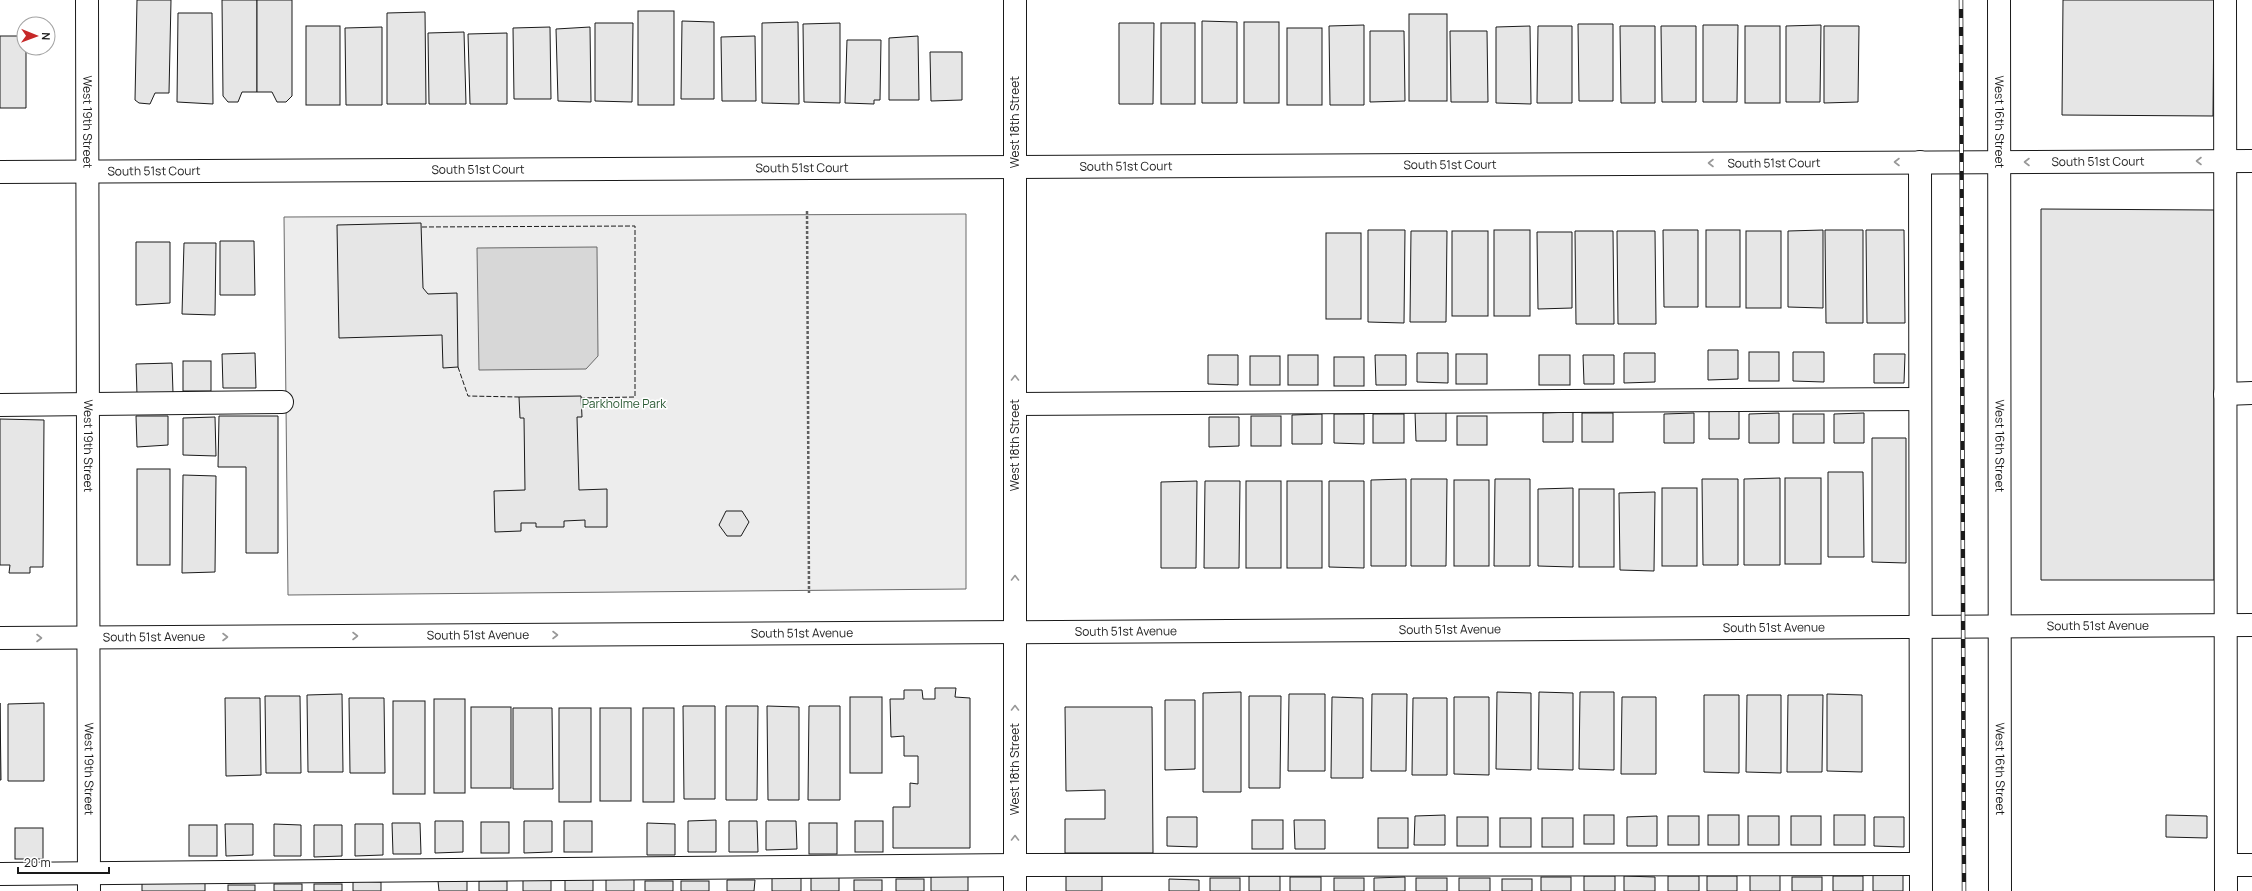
<svg xmlns="http://www.w3.org/2000/svg" width="2252" height="891" viewBox="0 0 2252 891" font-family="Manrope,sans-serif">
<rect width="100%" height="100%" fill="#fff"/>
<polygon fill="#ededed" stroke="#6a6a6a" points="966,214 966,589 288,595 284,217"/>
<polygon fill="#d7d7d7" stroke="#6a6a6a" points="597,247 598,356 586,369 479,370 477,248"/>
<g fill="#e6e6e6" stroke="#1a1a1a">
<polygon points="137,0 171,0 169,93 155,93 150,104 139,103 135,100"/>
<polygon points="222,0 257,0 257,92 242,92 238,102 228,102 223,96"/>
<polygon points="257,0 292,0 292,96 286,102 277,102 272,92 257,92"/>
<polygon points="2063,0 2214,0 2213,116 2062,115"/>
<rect x="638" y="11" width="36" height="94"/>
<polygon points="425,12 426,104 387,104 387,13"/>
<polygon points="178,13 212,13 213,104 177,102"/>
<rect x="1409" y="14" width="38" height="87"/>
<polygon points="682,21 714,22 714,99 681,99"/>
<polygon points="1202,21 1237,22 1237,103 1202,103"/>
<polygon points="798,22 799,104 762,103 762,23"/>
<rect x="1244" y="22" width="35" height="81"/>
<polygon points="595,23 633,23 632,102 595,101"/>
<polygon points="840,23 840,103 804,102 803,24"/>
<polygon points="1119,23 1154,23 1153,104 1119,104"/>
<rect x="1161" y="23" width="34" height="81"/>
<polygon points="1578,24 1613,24 1613,101 1579,101"/>
<polygon points="1364,25 1364,105 1330,105 1329,26"/>
<polygon points="1703,25 1738,25 1737,102 1703,102"/>
<polygon points="1821,25 1820,102 1786,102 1786,26"/>
<rect x="306" y="26" width="34" height="79"/>
<polygon points="1530,26 1531,104 1496,103 1496,27"/>
<polygon points="1538,26 1572,26 1572,103 1537,103"/>
<polygon points="1620,26 1655,26 1655,103 1621,103"/>
<polygon points="1661,26 1696,26 1696,102 1662,102"/>
<rect x="1745" y="26" width="35" height="77"/>
<polygon points="1824,26 1859,26 1858,102 1824,103"/>
<polygon points="382,27 382,105 346,105 345,28"/>
<polygon points="550,27 551,99 514,99 513,28"/>
<polygon points="590,27 591,102 558,101 556,29"/>
<rect x="1287" y="28" width="35" height="77"/>
<polygon points="1370,31 1404,31 1405,101 1370,102"/>
<polygon points="1450,31 1487,31 1488,102 1451,102"/>
<polygon points="464,32 466,104 429,104 428,33"/>
<polygon points="507,33 507,104 470,104 468,34"/>
<polygon points="0,36 24,36 24,48 26,48 26,108 0,108"/>
<polygon points="755,36 756,101 722,101 721,37"/>
<polygon points="918,36 919,100 889,100 889,38"/>
<polygon points="847,40 881,40 880,100 874,100 874,104 845,103"/>
<polygon points="930,52 962,52 962,100 931,101"/>
<polygon points="2041,209 2214,210 2214,580 2041,580"/>
<polygon points="421,223 423,288 428,294 457,293 458,367 443,368 442,335 339,338 337,225"/>
<polygon points="1368,230 1405,230 1404,323 1368,322"/>
<rect x="1494" y="230" width="36" height="86"/>
<polygon points="1663,230 1698,230 1698,307 1664,307"/>
<rect x="1706" y="230" width="34" height="77"/>
<polygon points="1823,230 1823,308 1788,307 1788,231"/>
<polygon points="1825,230 1863,230 1863,323 1826,323"/>
<polygon points="1866,230 1904,230 1905,323 1867,323"/>
<polygon points="1411,231 1447,231 1446,322 1410,322"/>
<rect x="1452" y="231" width="36" height="85"/>
<polygon points="1575,231 1613,231 1614,324 1576,324"/>
<polygon points="1617,231 1655,231 1656,324 1618,324"/>
<rect x="1746" y="231" width="35" height="77"/>
<polygon points="1537,232 1572,232 1572,308 1538,309"/>
<rect x="1326" y="233" width="35" height="86"/>
<polygon points="220,241 254,241 255,295 220,295"/>
<polygon points="136,242 170,242 170,303 136,305"/>
<polygon points="184,243 216,243 215,315 182,314"/>
<polygon points="1708,350 1738,350 1738,379 1708,380"/>
<rect x="1749" y="352" width="30" height="29"/>
<polygon points="1793,352 1824,352 1824,382 1793,381"/>
<polygon points="255,353 256,388 223,388 222,354"/>
<polygon points="1417,353 1448,353 1448,383 1417,382"/>
<polygon points="1624,353 1655,353 1655,382 1624,383"/>
<rect x="1456" y="354" width="31" height="30"/>
<polygon points="1874,354 1905,354 1904,383 1874,383"/>
<polygon points="1208,355 1238,355 1238,385 1208,384"/>
<rect x="1288" y="355" width="30" height="30"/>
<polygon points="1375,355 1406,355 1406,385 1376,385"/>
<rect x="1539" y="355" width="31" height="30"/>
<polygon points="1583,355 1614,355 1614,384 1584,384"/>
<rect x="1250" y="356" width="30" height="29"/>
<rect x="1334" y="357" width="30" height="29"/>
<rect x="183" y="361" width="28" height="30"/>
<polygon points="172,363 173,393 137,395 136,364"/>
<polygon points="581,396 582,417 577,417 579,490 607,489 607,527 585,527 585,520 564,521 564,527 536,527 536,523 521,523 521,531 495,532 494,491 525,490 524,418 520,418 519,397"/>
<polygon points="1709,409 1739,410 1739,439 1709,439"/>
<polygon points="1415,412 1446,412 1446,441 1416,441"/>
<polygon points="1573,412 1573,442 1543,442 1543,413"/>
<rect x="1582" y="413" width="31" height="29"/>
<polygon points="1694,413 1694,443 1664,443 1664,414"/>
<polygon points="1779,413 1779,443 1749,443 1749,414"/>
<polygon points="1864,413 1864,443 1834,443 1834,414"/>
<polygon points="1322,414 1322,444 1292,444 1292,415"/>
<polygon points="1334,414 1364,414 1364,444 1334,443"/>
<rect x="1373" y="414" width="31" height="29"/>
<rect x="1793" y="414" width="31" height="29"/>
<polygon points="136,416 168,416 168,445 137,447"/>
<polygon points="219,416 278,416 278,553 246,553 246,467 218,467"/>
<rect x="1251" y="416" width="30" height="30"/>
<rect x="1457" y="416" width="30" height="29"/>
<polygon points="215,417 216,456 183,455 183,418"/>
<polygon points="1209,417 1239,417 1239,446 1209,447"/>
<polygon points="0,419 44,420 43,567 30,567 30,573 9,573 10,565 0,565"/>
<polygon points="1872,438 1906,438 1906,563 1872,562"/>
<rect x="137" y="469" width="33" height="96"/>
<polygon points="1828,472 1863,472 1864,557 1828,557"/>
<polygon points="183,475 216,476 215,572 182,573"/>
<polygon points="1780,478 1780,565 1744,565 1744,479"/>
<rect x="1785" y="478" width="36" height="86"/>
<polygon points="1406,479 1406,566 1371,566 1371,480"/>
<polygon points="1411,479 1447,479 1446,566 1411,566"/>
<polygon points="1495,479 1530,479 1530,566 1494,566"/>
<polygon points="1702,479 1738,479 1738,565 1703,565"/>
<rect x="1454" y="480" width="35" height="86"/>
<polygon points="1197,481 1196,568 1161,568 1161,482"/>
<polygon points="1205,481 1240,481 1239,568 1204,568"/>
<rect x="1246" y="481" width="35" height="87"/>
<rect x="1287" y="481" width="35" height="87"/>
<polygon points="1329,481 1364,481 1364,568 1329,567"/>
<polygon points="1573,488 1573,567 1538,566 1538,489"/>
<rect x="1662" y="488" width="35" height="78"/>
<rect x="1579" y="489" width="35" height="78"/>
<polygon points="1655,492 1654,571 1620,570 1619,493"/>
<polygon points="726,511 742,511 749,522 741,536 727,536 719,525"/>
<polygon points="935,688 956,688 955,697 970,698 970,848 893,848 893,807 910,807 910,783 918,784 918,756 904,756 904,736 891,737 890,699 904,699 904,690 922,690 923,699 935,699"/>
<polygon points="1241,692 1241,792 1203,792 1203,693"/>
<polygon points="1497,692 1531,693 1531,770 1496,769"/>
<polygon points="1539,692 1573,693 1573,770 1538,769"/>
<polygon points="1580,692 1614,692 1614,770 1579,769"/>
<polygon points="342,694 343,772 308,772 307,695"/>
<polygon points="1289,694 1325,694 1325,771 1288,771"/>
<polygon points="1372,694 1407,694 1406,771 1371,771"/>
<polygon points="1827,694 1862,695 1862,772 1827,771"/>
<polygon points="1704,695 1739,695 1739,773 1704,772"/>
<polygon points="1747,695 1781,695 1781,773 1746,772"/>
<polygon points="1788,695 1823,695 1822,772 1787,772"/>
<polygon points="265,696 300,696 301,773 266,773"/>
<polygon points="1249,696 1281,696 1280,788 1249,788"/>
<rect x="850" y="697" width="32" height="76"/>
<polygon points="1332,697 1363,698 1363,778 1331,778"/>
<polygon points="1454,697 1489,697 1489,775 1454,774"/>
<polygon points="1622,697 1656,697 1656,774 1621,774"/>
<polygon points="225,698 260,698 261,775 226,776"/>
<polygon points="349,698 384,698 385,773 350,773"/>
<polygon points="1413,698 1447,698 1447,775 1412,775"/>
<rect x="434" y="699" width="31" height="94"/>
<polygon points="1165,700 1195,700 1195,769 1165,770"/>
<rect x="393" y="701" width="32" height="93"/>
<polygon points="0,703 1,780 0,780"/>
<polygon points="44,703 44,781 8,781 8,704"/>
<polygon points="683,706 715,706 715,799 684,799"/>
<polygon points="726,706 758,706 757,800 726,800"/>
<polygon points="767,706 799,707 799,800 768,800"/>
<polygon points="809,706 840,706 840,800 808,800"/>
<rect x="471" y="707" width="40" height="81"/>
<polygon points="1065,707 1152,707 1153,853 1065,853 1065,819 1105,819 1105,790 1066,791"/>
<polygon points="513,708 552,708 553,789 513,789"/>
<rect x="559" y="708" width="32" height="94"/>
<rect x="600" y="708" width="31" height="93"/>
<rect x="643" y="708" width="31" height="94"/>
<polygon points="1445,815 1445,845 1414,845 1415,816"/>
<rect x="1584" y="815" width="30" height="29"/>
<rect x="1708" y="815" width="31" height="30"/>
<rect x="1834" y="815" width="31" height="30"/>
<polygon points="2166,815 2207,816 2207,838 2166,837"/>
<polygon points="1657,816 1657,846 1627,846 1627,817"/>
<rect x="1668" y="816" width="31" height="29"/>
<rect x="1748" y="816" width="31" height="29"/>
<rect x="1791" y="816" width="30" height="29"/>
<polygon points="1167,817 1197,817 1197,847 1167,846"/>
<rect x="1457" y="817" width="31" height="29"/>
<polygon points="1874,817 1904,817 1904,847 1874,846"/>
<rect x="1378" y="818" width="30" height="30"/>
<rect x="1500" y="818" width="31" height="29"/>
<rect x="1542" y="818" width="31" height="29"/>
<polygon points="716,820 716,852 688,852 688,821"/>
<rect x="1252" y="820" width="31" height="29"/>
<polygon points="1294,820 1325,820 1325,849 1295,849"/>
<polygon points="435,821 463,821 463,852 435,853"/>
<polygon points="524,821 552,821 552,852 524,853"/>
<rect x="564" y="821" width="28" height="31"/>
<polygon points="729,821 757,821 758,852 729,852"/>
<polygon points="766,821 796,821 797,849 766,850"/>
<rect x="855" y="821" width="28" height="31"/>
<rect x="481" y="822" width="28" height="31"/>
<polygon points="392,823 420,823 421,854 393,854"/>
<polygon points="647,823 675,824 675,855 647,855"/>
<rect x="809" y="823" width="28" height="31"/>
<polygon points="225,824 253,824 253,855 226,856"/>
<polygon points="274,824 301,825 301,856 274,856"/>
<polygon points="355,824 383,824 383,855 355,856"/>
<rect x="189" y="825" width="28" height="31"/>
<polygon points="314,825 342,825 342,856 314,857"/>
<rect x="15" y="828" width="28" height="31"/>
<rect x="931" y="873" width="37" height="18"/>
<rect x="1873" y="874" width="30" height="17"/>
<rect x="1066" y="875" width="36" height="16"/>
<rect x="1750" y="875" width="30" height="16"/>
<rect x="1249" y="876" width="31" height="15"/>
<rect x="1584" y="876" width="31" height="15"/>
<polygon points="1624,876 1655,877 1655,891 1624,891"/>
<rect x="1668" y="876" width="31" height="15"/>
<rect x="1707" y="876" width="30" height="15"/>
<rect x="1833" y="876" width="30" height="15"/>
<polygon points="593,877 593,891 565,891 565,878"/>
<rect x="772" y="877" width="29" height="14"/>
<rect x="811" y="877" width="28" height="14"/>
<rect x="1290" y="877" width="31" height="14"/>
<polygon points="1405,877 1405,891 1374,891 1374,878"/>
<rect x="1541" y="877" width="30" height="14"/>
<rect x="1792" y="877" width="30" height="14"/>
<rect x="1210" y="878" width="30" height="13"/>
<rect x="1334" y="878" width="30" height="13"/>
<rect x="1416" y="878" width="31" height="13"/>
<rect x="1459" y="878" width="31" height="13"/>
<rect x="142" y="879" width="63" height="12"/>
<rect x="523" y="879" width="28" height="12"/>
<rect x="606" y="879" width="28" height="12"/>
<rect x="896" y="879" width="28" height="12"/>
<polygon points="1169,879 1199,880 1199,891 1169,891"/>
<rect x="1502" y="879" width="30" height="12"/>
<polygon points="467,880 467,891 439,891 438,881"/>
<polygon points="727,880 755,880 754,891 727,891"/>
<rect x="854" y="880" width="28" height="11"/>
<polygon points="353,881 381,882 381,891 353,891"/>
<rect x="479" y="881" width="28" height="10"/>
<rect x="645" y="881" width="28" height="10"/>
<rect x="681" y="881" width="28" height="10"/>
<rect x="274" y="884" width="28" height="7"/>
<rect x="314" y="884" width="28" height="7"/>
<rect x="228" y="885" width="27" height="6"/>
</g>
<g fill="none" stroke-linecap="round" stroke-linejoin="round">
<g stroke="#1a1a1a" stroke-width="24">
<g id="minor">
<path id="s1" d="M87,0l2,891"/>
<polyline points="1015,0 1015,891"/>
<path id="s2" d="M1999,0l1,891"/>
<polyline points="2225,0 2226,891"/>
<polyline points="1920,162 1921,891"/>
<path id="s3" d="M0,172l2252,-11"/>
<polyline points="2225,394 2252,393"/>
<polyline points="1015,404 1920,399"/>
<polyline points="0,405 282,402"/>
<path id="s4" d="M0,638l2252,-13"/>
<polyline points="2226,865 2252,865"/>
<polyline points="0,874 1015,865 1921,864"/>
</g>
</g>
<polyline stroke="#5f5f5f" stroke-width="2.5" stroke-dasharray="3 2" stroke-linecap="butt" points="807,211 809,593"/>
<use href="#minor" stroke="#fff" stroke-width="22"/>
<g stroke="#1a1a1a" stroke-width="4.5">
<polyline id="rail" points="1961,0 1964,891"/>
</g>
<use href="#rail" stroke="#fff" stroke-width="3" stroke-dasharray="9" stroke-linecap="butt"/>
<g stroke="#1a1a1a" stroke-width="1" stroke-dasharray="5 2" stroke-linecap="butt">
<polyline points="422,227 635,226 635,397 581,398"/>
<polyline points="458,367 468,396 519,397"/>
</g>
</g>
<defs><path id="oneway-chevron" d="M-2-3.5L2.5 0L-2 3.5" fill="none" stroke-width="1.6" stroke-linecap="round" stroke-linejoin="round"/></defs>
<g stroke="#989898">
<use href="#oneway-chevron" transform="translate(2199 161) rotate(180)"/>
<use href="#oneway-chevron" transform="translate(1897 162) rotate(180)"/>
<use href="#oneway-chevron" transform="translate(2027 162) rotate(180)"/>
<use href="#oneway-chevron" transform="translate(1711 163) rotate(180)"/>
<use href="#oneway-chevron" transform="translate(1015 378) rotate(-90)"/>
<use href="#oneway-chevron" transform="translate(1015 578) rotate(-90)"/>
<use href="#oneway-chevron" transform="translate(555 635)"/>
<use href="#oneway-chevron" transform="translate(355 636)"/>
<use href="#oneway-chevron" transform="translate(225 637)"/>
<use href="#oneway-chevron" transform="translate(39 638)"/>
<use href="#oneway-chevron" transform="translate(1015 708) rotate(-90)"/>
<use href="#oneway-chevron" transform="translate(1015 838) rotate(-90)"/>
</g>
<g text-anchor="middle" stroke-width="3" stroke-linejoin="round" paint-order="stroke">
<g font-size="12" fill="#1a1a1a" stroke="#fff">
<text dy="4" stroke="none"><textPath href="#s1" startOffset="122">West 19th Street</textPath></text>
<text transform="translate(1015 122) rotate(-90)" y="4">West 18th Street</text>
<text dy="4" stroke="none"><textPath href="#s2" startOffset="122">West 16th Street</textPath></text>
<text dy="4" stroke="none"><textPath href="#s3" startOffset="2098">South 51st Court</textPath></text>
<text dy="4" stroke="none"><textPath href="#s3" startOffset="1774">South 51st Court</textPath></text>
<text dy="4" stroke="none"><textPath href="#s3" startOffset="1450">South 51st Court</textPath></text>
<text dy="4" stroke="none"><textPath href="#s3" startOffset="1126">South 51st Court</textPath></text>
<text dy="4" stroke="none"><textPath href="#s3" startOffset="802">South 51st Court</textPath></text>
<text dy="4" stroke="none"><textPath href="#s3" startOffset="478">South 51st Court</textPath></text>
<text dy="4" stroke="none"><textPath href="#s3" startOffset="154">South 51st Court</textPath></text>
<text transform="translate(1015 445) rotate(-90)" y="4">West 18th Street</text>
<text dy="4" stroke="none"><textPath href="#s2" startOffset="446">West 16th Street</textPath></text>
<text dy="4" stroke="none"><textPath href="#s1" startOffset="446">West 19th Street</textPath></text>
<text dy="4" stroke="none"><textPath href="#s4" startOffset="2098">South 51st Avenue</textPath></text>
<text dy="4" stroke="none"><textPath href="#s4" startOffset="1774">South 51st Avenue</textPath></text>
<text dy="4" stroke="none"><textPath href="#s4" startOffset="1450">South 51st Avenue</textPath></text>
<text dy="4" stroke="none"><textPath href="#s4" startOffset="1126">South 51st Avenue</textPath></text>
<text dy="4" stroke="none"><textPath href="#s4" startOffset="802">South 51st Avenue</textPath></text>
<text dy="4" stroke="none"><textPath href="#s4" startOffset="478">South 51st Avenue</textPath></text>
<text dy="4" stroke="none"><textPath href="#s4" startOffset="154">South 51st Avenue</textPath></text>
<text dy="4" stroke="none"><textPath href="#s1" startOffset="769">West 19th Street</textPath></text>
<text transform="translate(1015 769) rotate(-90)" y="4">West 18th Street</text>
<text dy="4" stroke="none"><textPath href="#s2" startOffset="769">West 16th Street</textPath></text>
</g>
<g font-size="12" fill="#2b5a34" stroke="#fff">
<text x="624" y="408">Parkholme Park</text>
</g>
</g>
<g transform="translate(36 36) rotate(91)"><circle r="19" fill="#ffffff" stroke="#a3a3a3"/>
<path d="M0-3L7 15L0 10L-7 15Z" fill="#c62828"/>
<text y="-6" font-size="11" font-weight="bold" text-anchor="middle" fill="#1a1a1a">N</text>
</g>
<path d="M18 867v6h91v-6" fill="none" stroke="#1a1a1a" stroke-width="2"/>
<text x="24" y="867" font-size="12" fill="#1a1a1a" stroke="#ffffff" stroke-width="3" paint-order="stroke">20 m</text>
</svg>
